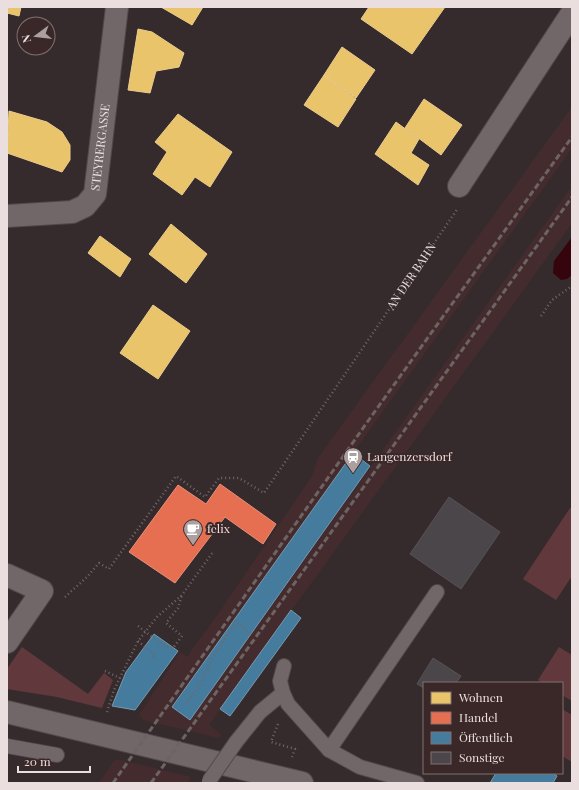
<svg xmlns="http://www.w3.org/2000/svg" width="579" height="790" viewBox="0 0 579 790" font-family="'Playfair Display',serif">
<rect width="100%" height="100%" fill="#362b2c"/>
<g fill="#442c2e">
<polygon points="572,107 572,148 353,453 251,634 572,186 572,223 220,709 209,725 221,734 219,738 143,720 139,715 180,652 187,657 218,614 313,475 318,458"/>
<polygon points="115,759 138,764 191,777 187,783 99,783"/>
</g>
<g fill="#61393c">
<polygon points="570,508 572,509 572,576 556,600 523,579"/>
<polygon points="22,647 88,694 104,673 113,680 102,708 57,697 7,689 7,669"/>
<polygon points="559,647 572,655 572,701 562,695 562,683 543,683 538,680"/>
<polygon points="562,709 572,715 572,762 562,756"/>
</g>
<polygon fill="#36040d" points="572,237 572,275 567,279 561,280 553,273 554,261"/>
<g fill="#e9c46a" stroke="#eacc8d">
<polygon points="7,7 21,7 19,16 7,13"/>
<polygon points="161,7 203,7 192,25"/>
<polygon points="369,7 445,7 412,54 361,19"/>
<polygon points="138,29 152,32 184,53 179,67 156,71 150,93 128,90"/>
<polygon points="342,47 375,70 356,98 324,75"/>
<polygon points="324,75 356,99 338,127 304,105"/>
<polygon points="424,99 462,125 441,155 405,128"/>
<polygon points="9,111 47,122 62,132 70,145 70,160 62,172 7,153"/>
<polygon points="178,114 232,152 210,187 195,177 182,195 153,174 167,152 155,142"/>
<polygon points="396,122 419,139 411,153 429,165 418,185 375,154"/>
<polygon points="171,224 207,254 186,283 149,254"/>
<polygon points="100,236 131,259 120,277 88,253"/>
<polygon points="153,305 190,331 158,379 120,353"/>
</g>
<polygon fill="#e76f51" stroke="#e8907b" points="220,484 276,524 263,544 225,517 175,583 129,552 178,485 206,504"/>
<g fill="#457b9d" stroke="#7799b0">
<polygon points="353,453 370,466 190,720 172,707"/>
<polygon points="291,610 301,618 230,716 220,709"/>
<polygon points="154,634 178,651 135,710 112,706 126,672"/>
<polygon points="496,773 553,773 557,776 553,783 490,783"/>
</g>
<g fill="#4a464a" stroke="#555356">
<polygon points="449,497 500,532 461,589 410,554"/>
<polygon points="433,658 461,676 456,683 424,683 424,688 417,684"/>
</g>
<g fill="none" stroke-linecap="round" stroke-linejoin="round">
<g stroke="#524849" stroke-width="16">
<g id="lane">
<polyline points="284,666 280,681 283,693 288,704 329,750 360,767 417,783"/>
<polyline points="236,742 260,712 283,693"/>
<polyline points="7,746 57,755"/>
<polyline points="329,750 437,592"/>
</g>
</g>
<g stroke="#524849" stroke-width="24">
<g id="street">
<polyline points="459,186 572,13"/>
<path id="s2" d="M7,216l65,-4 13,-6 10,-12 22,-187"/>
<polyline points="7,575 42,591 7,642"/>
<polyline points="7,712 302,783"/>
</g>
</g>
<g stroke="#726868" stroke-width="2.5" stroke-dasharray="1 3" stroke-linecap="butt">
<polyline points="541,316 552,300 572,286"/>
<path id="s1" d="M65,597l22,-20 12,-14 10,6 67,-93 29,21 14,-19h20l25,15 192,-282 1,-3"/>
<polyline points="234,621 251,634"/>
<polyline points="138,626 162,645 173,648 182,636 166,623 178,608 182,595"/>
<polyline points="138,641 155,655 152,658"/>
<polyline points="105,671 120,678"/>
<polyline points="186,704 199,687 213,657 236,623"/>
<polyline points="107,712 114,690 138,641 157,617 182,595 213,552"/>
<polyline points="278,724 271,742 295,749 292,757"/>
</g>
<use href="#lane" stroke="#726768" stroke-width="14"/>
<use href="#street" stroke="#726768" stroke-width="22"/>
<g stroke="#6d6363" stroke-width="3" stroke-dasharray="6 3" stroke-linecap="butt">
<polyline points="113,783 373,414 572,137"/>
<polyline points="151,783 572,197"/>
</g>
<g stroke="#524849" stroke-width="16" stroke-linecap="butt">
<polyline id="lane-bridge" points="209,781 236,742"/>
</g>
<use href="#lane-bridge" stroke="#726768" stroke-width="14"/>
</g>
<defs>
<g id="station-pin" transform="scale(1)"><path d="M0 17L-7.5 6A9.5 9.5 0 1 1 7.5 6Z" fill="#ac9fa0" stroke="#3a2728"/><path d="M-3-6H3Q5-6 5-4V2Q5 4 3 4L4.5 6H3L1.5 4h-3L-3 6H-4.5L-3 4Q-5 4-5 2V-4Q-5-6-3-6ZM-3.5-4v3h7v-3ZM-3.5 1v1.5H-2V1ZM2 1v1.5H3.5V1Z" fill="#fff"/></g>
<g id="cafe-pin" transform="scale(1)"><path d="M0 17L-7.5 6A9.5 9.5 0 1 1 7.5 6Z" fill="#ac9fa0" stroke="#3a2728"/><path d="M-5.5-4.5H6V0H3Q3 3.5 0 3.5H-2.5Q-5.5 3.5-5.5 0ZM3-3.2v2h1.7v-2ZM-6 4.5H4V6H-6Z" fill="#fff"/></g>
</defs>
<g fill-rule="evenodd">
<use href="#station-pin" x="353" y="457"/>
<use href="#cafe-pin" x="193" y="529"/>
</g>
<g text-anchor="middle" stroke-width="4" stroke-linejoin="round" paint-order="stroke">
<g font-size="12" fill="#ebdede" stroke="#3a2728">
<text dy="4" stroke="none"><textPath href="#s2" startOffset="142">STEYRERGASSE</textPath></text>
<text dy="4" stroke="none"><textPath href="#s1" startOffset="545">AN DER BAHN</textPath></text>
</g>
<g font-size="12" fill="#ebdede" stroke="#3a2728" text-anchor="start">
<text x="367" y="461">Langenzersdorf</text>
<text x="207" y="533">felix</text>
</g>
</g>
<rect width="579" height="790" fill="none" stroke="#ebdede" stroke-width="16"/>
<rect x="423" y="682" width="140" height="92" fill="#3a2728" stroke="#817071"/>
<rect x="431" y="692" width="20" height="12" fill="#e9c46a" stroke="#817071"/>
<text x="459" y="702" font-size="12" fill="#ebdede">Wohnen</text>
<rect x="431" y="712" width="20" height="12" fill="#e76f51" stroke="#817071"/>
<text x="459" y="722" font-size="12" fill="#ebdede">Handel</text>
<rect x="431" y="732" width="20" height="12" fill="#457b9d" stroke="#817071"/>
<text x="459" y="742" font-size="12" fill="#ebdede">Öffentlich</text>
<rect x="431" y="752" width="20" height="12" fill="#4a464a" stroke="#817071"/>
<text x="459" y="762" font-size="12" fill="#ebdede">Sonstige</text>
<g transform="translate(36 36) rotate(255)"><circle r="19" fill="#3a2728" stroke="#817071"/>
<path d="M0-3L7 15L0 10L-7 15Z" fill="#ac9fa0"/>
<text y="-6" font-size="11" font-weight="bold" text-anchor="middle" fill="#ebdede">N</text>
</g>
<path d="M18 766v6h72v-6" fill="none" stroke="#ebdede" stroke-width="2"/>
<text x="24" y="766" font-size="12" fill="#ebdede" stroke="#3a2728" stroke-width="3" paint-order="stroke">20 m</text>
</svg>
